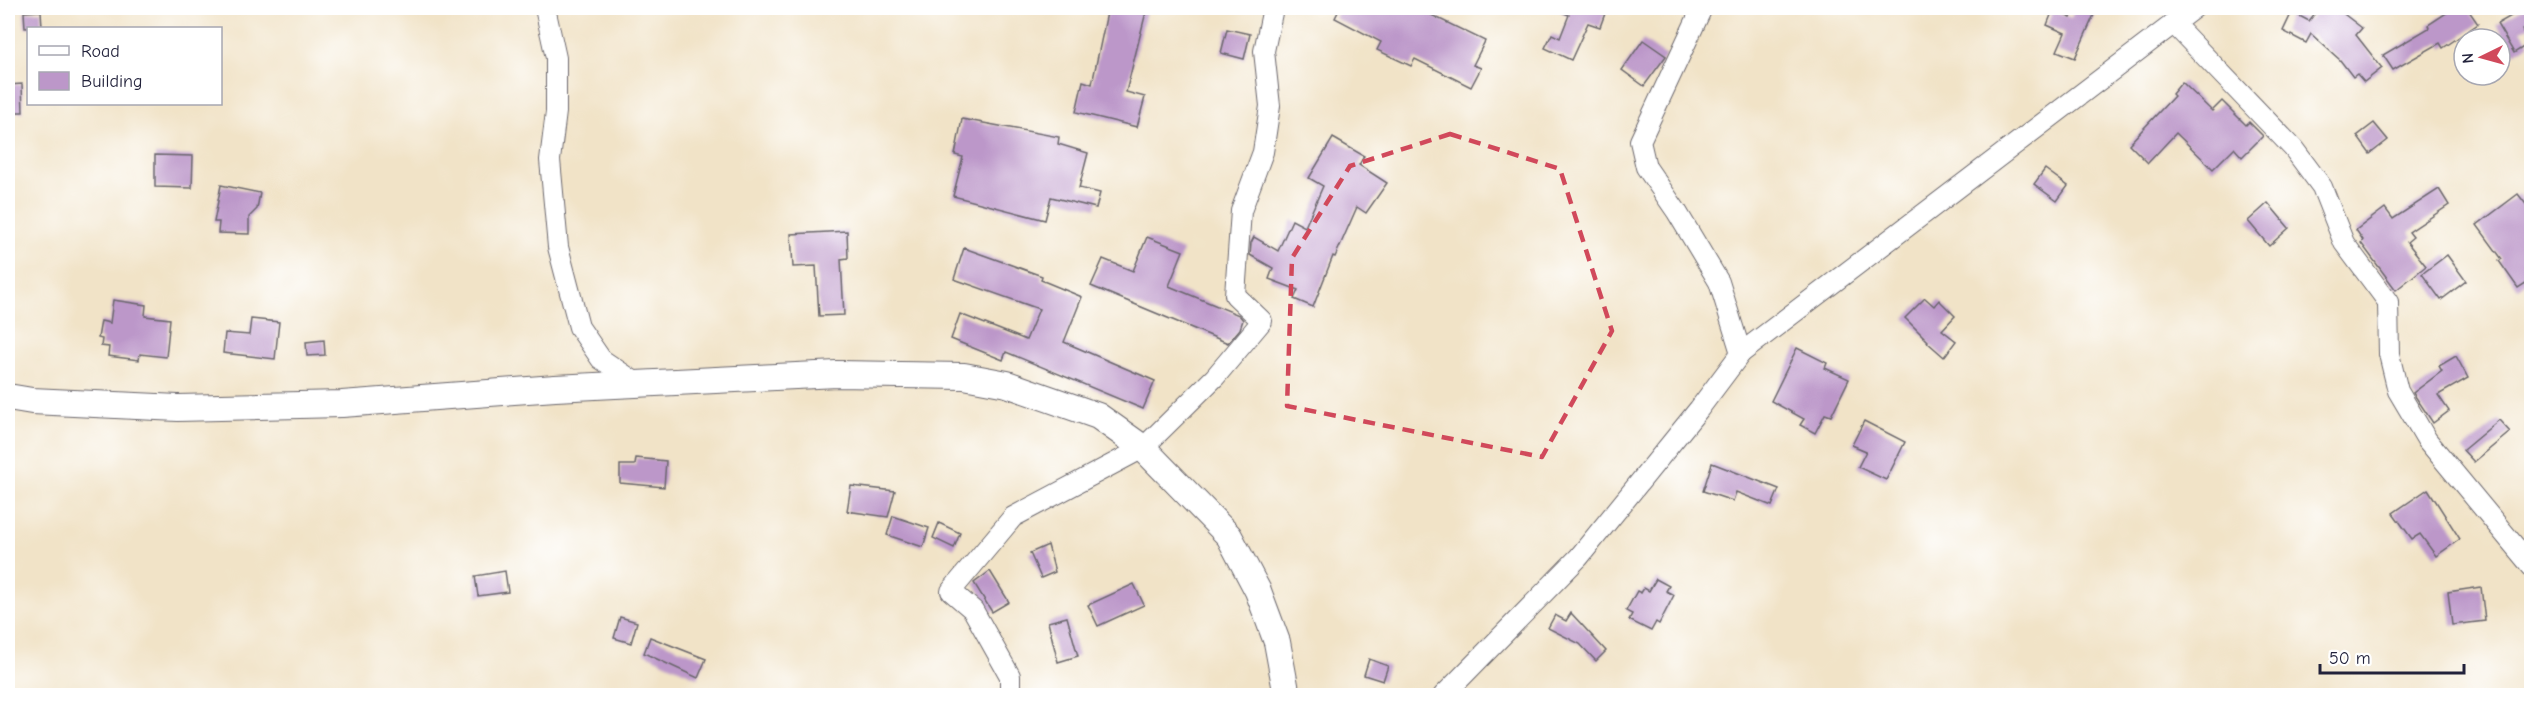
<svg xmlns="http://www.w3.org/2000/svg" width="2539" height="703" viewBox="0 0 2539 703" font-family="'Comic Neue',sans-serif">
<rect width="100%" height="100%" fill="#fff"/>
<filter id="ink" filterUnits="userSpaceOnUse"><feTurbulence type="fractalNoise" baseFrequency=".0167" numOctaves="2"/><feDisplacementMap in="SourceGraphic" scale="12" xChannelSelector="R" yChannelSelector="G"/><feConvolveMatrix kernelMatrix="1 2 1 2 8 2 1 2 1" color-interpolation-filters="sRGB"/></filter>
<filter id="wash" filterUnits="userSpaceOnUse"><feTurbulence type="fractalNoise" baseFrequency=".008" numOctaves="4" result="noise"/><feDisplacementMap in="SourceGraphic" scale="24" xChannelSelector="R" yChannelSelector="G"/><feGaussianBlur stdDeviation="1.35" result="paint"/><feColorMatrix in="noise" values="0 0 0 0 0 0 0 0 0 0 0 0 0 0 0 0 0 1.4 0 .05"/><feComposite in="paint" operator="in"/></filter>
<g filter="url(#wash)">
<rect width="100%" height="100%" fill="#f1e3c7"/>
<g id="blocks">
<g fill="#bc97c9">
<polygon points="1108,8 1147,8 1126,92 1145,97 1137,127 1076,112 1083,81 1092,84"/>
<polygon points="1340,8 1417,8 1485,41 1473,65 1481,68 1471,87 1415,59 1411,66 1377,50 1381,42 1335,18"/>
<polygon points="1552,8 1607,8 1600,27 1588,23 1571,60 1545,48 1552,34 1560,38 1569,15"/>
<polygon points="2075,8 2097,8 2075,58 2057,51 2065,33 2047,25 2053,10 2071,18"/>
<polygon points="2319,8 2336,8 2362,28 2356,35 2382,68 2364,82 2357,74 2353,77 2340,60 2311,34 2306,43 2283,31 2292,12 2309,21"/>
<polygon points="2454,8 2467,8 2478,24 2443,48 2440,43 2393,70 2383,55 2429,28 2428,25"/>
<polygon points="2525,8 2528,8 2532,15 2532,26 2522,30 2530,43 2514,53 2497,24"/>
<polygon points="41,11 42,27 25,28 24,12"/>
<polygon points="1227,29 1250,34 1244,59 1221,53"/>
<polygon points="1643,40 1666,56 1644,86 1622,70"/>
<polygon points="2182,82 2212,111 2222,101 2246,125 2249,122 2263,136 2242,157 2234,148 2213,169 2176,133 2148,163 2129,144 2174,96 2172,94"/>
<polygon points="22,84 23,112 8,112 8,85"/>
<polygon points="962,119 1059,137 1058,144 1088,153 1079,188 1100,193 1096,208 1051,197 1045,220 953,196 963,157 955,155"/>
<polygon points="2374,123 2388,140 2370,154 2357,136"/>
<polygon points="1333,138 1364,156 1359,165 1387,183 1366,213 1357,207 1335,257 1333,256 1313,307 1294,299 1298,290 1269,279 1273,268 1250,255 1251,243 1254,237 1278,251 1292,220 1305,227 1323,186 1309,178"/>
<polygon points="155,155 193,156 192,188 155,187"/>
<polygon points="2045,169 2068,186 2057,201 2034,184"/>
<polygon points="221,185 260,193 257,209 249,217 249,234 218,233 219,222 214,222"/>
<polygon points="2439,189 2449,205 2409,232 2413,237 2407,242 2426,266 2396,290 2361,243 2363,240 2356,230 2385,208 2393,219"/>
<polygon points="2518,194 2532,212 2532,279 2518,288 2499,261 2502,259 2477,225"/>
<polygon points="2268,203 2289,228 2269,246 2248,221"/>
<polygon points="847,231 848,258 841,259 844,315 819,316 816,266 793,267 791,234"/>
<polygon points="1147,237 1183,251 1169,286 1239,315 1243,320 1240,329 1228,343 1091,286 1103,259 1133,271"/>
<polygon points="964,248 1042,276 1041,280 1082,297 1064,342 1155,381 1143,409 1006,352 1003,360 951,339 960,314 1026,340 1039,309 954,279"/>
<polygon points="2447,255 2466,281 2441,300 2422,274"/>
<polygon points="1925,298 1934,306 1939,300 1955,316 1942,330 1956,341 1944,357 1927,342 1928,341 1905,318"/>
<polygon points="113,300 146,305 145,316 170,319 166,357 140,354 139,360 108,356 109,347 101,346 102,339 98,338 101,321 110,323"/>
<polygon points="251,319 279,322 275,359 223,353 225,333 249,335"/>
<polygon points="324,340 325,355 307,356 306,342"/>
<polygon points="1797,348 1827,363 1825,368 1849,379 1831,416 1825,414 1815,433 1800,425 1804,419 1771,401"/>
<polygon points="2456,356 2468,378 2438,395 2449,411 2433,423 2413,393 2442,371 2439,366"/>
<polygon points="2499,420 2510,432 2474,462 2463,450"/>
<polygon points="1864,421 1905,442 1886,480 1858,467 1866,451 1852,445"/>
<polygon points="636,458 666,461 664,487 620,483 620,465 635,465"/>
<polygon points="1712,463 1779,489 1772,506 1736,492 1733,501 1703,491"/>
<polygon points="851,486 895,491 888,517 847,511"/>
<polygon points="2428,489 2460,539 2436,556 2420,534 2412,539 2393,513"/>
<polygon points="893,516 929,528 923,547 887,535"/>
<polygon points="939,523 960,533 954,548 933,538"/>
<polygon points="1048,545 1055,572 1041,578 1030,553"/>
<polygon points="505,571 508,592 478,596 475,576"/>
<polygon points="990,571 1009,602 992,612 974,583"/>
<polygon points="1656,579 1669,586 1666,591 1674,595 1659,624 1656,622 1651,631 1629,620 1632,614 1626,611 1637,591 1641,593 1644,588 1649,591"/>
<polygon points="1134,584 1144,605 1098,626 1088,605"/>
<polygon points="2481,587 2485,621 2452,625 2448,592"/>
<polygon points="1571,613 1606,651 1596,661 1580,644 1548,628 1555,615 1566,621"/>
<polygon points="620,617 637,622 631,643 614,638"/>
<polygon points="1067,617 1078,656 1058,662 1048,622"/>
<polygon points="650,637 706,659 698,678 644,653"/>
<polygon points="1369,659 1388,666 1383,681 1364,675"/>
</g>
</g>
</g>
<g filter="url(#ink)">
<use href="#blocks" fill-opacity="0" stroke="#6a666c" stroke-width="1.5"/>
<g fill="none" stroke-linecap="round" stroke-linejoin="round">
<g stroke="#6a666c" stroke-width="22">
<g id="minor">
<polyline points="545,8 556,58 556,112 550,160 558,247 579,327 601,359 638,384"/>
<polyline points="1702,8 1640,141 1646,167 1677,212 1719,282 1741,353"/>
<polyline points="2173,23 2293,148 2322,187 2344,243 2388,302 2389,354 2398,391 2427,440 2532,567"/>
<polyline points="1010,696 1010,676 973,610 951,591 1013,517 1143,448 1215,377 1262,321 1235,295 1241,211 1263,152 1270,106 1264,51 1273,8"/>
<polyline points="1443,696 1579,557 1699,409 1741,353 2194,8"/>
</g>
</g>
<g stroke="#6a666c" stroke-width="28">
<polyline id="tertiary" points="8,397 32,401 178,408 342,404 555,388 837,374 964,376 1007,384 1098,416 1143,448 1229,536 1258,591 1277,642 1287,696"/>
</g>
<use href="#minor" stroke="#fff" stroke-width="20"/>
<use href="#tertiary" stroke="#fff" stroke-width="26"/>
</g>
</g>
<path fill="none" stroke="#d1495b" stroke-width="4.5" stroke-dasharray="12 8" stroke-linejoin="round" d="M1450,134l110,35 52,162 -70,126 -255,-51 5,-148 58,-92z"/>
<rect width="2539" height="703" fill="none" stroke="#fff" stroke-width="30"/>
<rect x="27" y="27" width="195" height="78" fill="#ffffff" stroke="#a7a7b1" stroke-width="1.5"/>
<rect x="39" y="46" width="30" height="9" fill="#ffffff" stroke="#a7a7b1" stroke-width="1.5"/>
<text x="81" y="57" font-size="18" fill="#22223b">Road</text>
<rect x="39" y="72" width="30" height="18" fill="#bc97c9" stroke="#a7a7b1" stroke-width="1.5"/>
<text x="81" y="87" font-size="18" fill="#22223b">Building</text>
<g transform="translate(2482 57) rotate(265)"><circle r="28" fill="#ffffff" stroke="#a7a7b1" stroke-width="1.5"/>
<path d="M0-4.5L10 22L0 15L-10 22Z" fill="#d1495b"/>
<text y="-9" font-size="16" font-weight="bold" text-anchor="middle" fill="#22223b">N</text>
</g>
<path d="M2320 664v9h144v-9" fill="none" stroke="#22223b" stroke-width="3"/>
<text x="2329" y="664" font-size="18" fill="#22223b" stroke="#ffffff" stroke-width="4.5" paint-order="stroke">50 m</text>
</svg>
